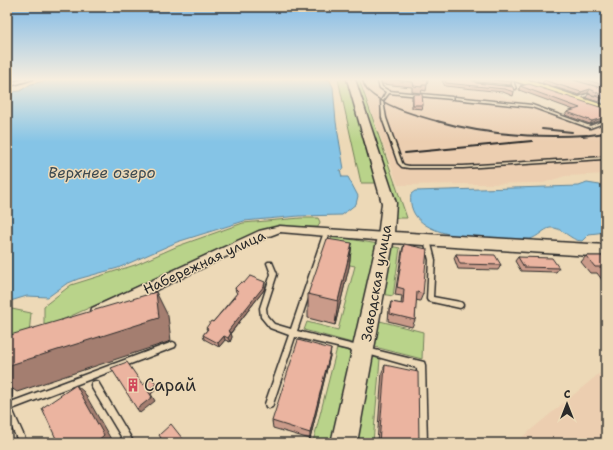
<svg xmlns="http://www.w3.org/2000/svg" width="613" height="450" viewBox="0 0 613 450" font-family="'Shantell Sans',sans-serif">
<rect width="100%" height="100%" fill="#edd9b7"/>
<filter id="ink" filterUnits="userSpaceOnUse"><feTurbulence type="fractalNoise" baseFrequency=".025" numOctaves="2"/><feDisplacementMap in="SourceGraphic" scale="8" xChannelSelector="R" yChannelSelector="G"/><feConvolveMatrix kernelMatrix="1 2 1 2 8 2 1 2 1" color-interpolation-filters="sRGB"/></filter>
<g filter="url(#ink)">
<g fill="#ecceb0">
<polygon points="398,79 443,79 497,92 504,97 565,115 589,108 606,114 606,174 565,176 543,183 398,185 363,87 395,87"/>
<polygon points="606,368 606,443 515,443"/>
</g>
<g fill="#b9d38a" stroke="#727f5a">
<polygon points="338,79 348,79 377,183 361,183"/>
<polygon points="353,79 359,79 407,218 396,218"/>
<polygon points="301,218 318,218 320,222 318,227 279,227 261,231 44,328 44,306 71,285 135,265 178,246 243,223"/>
<polygon points="332,236 378,244 356,344 304,330 307,322 338,330 355,266 326,260"/>
<polygon points="390,246 400,248 393,296 381,294"/>
<polygon points="7,308 31,313 29,334 7,344"/>
<polygon points="376,320 423,332 422,359 371,346"/>
<polygon points="337,348 354,352 334,443 316,443 313,442"/>
<polygon points="367,355 380,359 373,443 351,443"/>
</g>
<g fill="#85c4e6" stroke="#61879b">
<polygon points="54,79 329,79 333,87 336,122 344,169 340,170 342,177 348,177 358,196 356,204 342,215 299,216 244,221 177,242 118,268 78,279 66,284 48,297 27,296 7,302 7,93 20,91 31,84"/>
<path d="M587,183l19,3v46l-17,2 -7,7c-12,0 -20,-15 -32,-13 -6,1 -12,9 -20,11 -31,0 -126,6 -119,-45l4,-3 164,-5z"/>
</g>
<g fill="none" stroke-linecap="round" stroke-linejoin="round">
<g stroke="#2b2b2b" stroke-width="3">
<g id="lane">
<polygon points="377,79 379,79 382,87 389,91 452,97 453,98 452,99 389,93 383,101 386,118 402,163 404,165 409,166 463,166 603,157 605,158 603,159 463,168 409,168 402,167 398,163 382,118 381,101 386,92 380,88"/>
<polygon points="514,79 516,79 513,81 516,89 505,88 505,86 506,86 513,87 511,81"/>
<polygon points="587,94 595,97 594,98 587,96 575,100 574,99"/>
<polygon points="455,97 532,105 590,126 606,120 606,122 590,128 532,107 454,99 454,98"/>
<polygon points="327,230 330,232 297,331 358,346 360,347 362,349 360,351 358,352 295,337 273,404 272,407 269,408 266,407 265,404 289,335 270,328 261,317 260,308 271,274 267,263 268,262 272,262 277,274 266,308 267,316 274,324 291,329 324,232"/>
<polygon points="427,238 430,240 435,260 433,297 460,302 462,303 463,305 462,307 460,308 428,301 427,299 429,260 424,240"/>
<polygon points="173,342 175,343 176,345 175,347 12,409 27,443 19,443 7,417 7,376 11,376 12,379 11,402"/>
<polygon points="367,348 424,362 425,365 427,443 419,443 417,368 364,353 363,351 364,349"/>
<polygon points="95,381 98,382 134,443 125,443 92,388 91,385 92,382"/>
</g>
</g>
<g stroke="#2b2b2b" stroke-width="3">
<g id="street">
<polygon points="25,79 33,79 7,87 7,83"/>
<polygon points="280,226 386,233 390,234 391,237 390,240 386,241 280,232 267,237 102,316 97,318 92,316 91,312 92,308 259,231"/>
</g>
</g>
<g stroke="#2b2b2b" stroke-width="3">
<polygon id="secondary" points="347,79 355,79 396,203 394,232 606,245 606,257 393,243 357,443 331,443 378,237 382,203"/>
</g>
<g stroke="#2b2b2b" stroke-width="3">
<polygon id="primary" points="514,79 525,79 606,106 606,112 515,81"/>
</g>
<use href="#lane" fill="#edd9b7" fill-rule="evenodd"/>
<use href="#street" fill="#edd9b7" fill-rule="evenodd"/>
<use href="#secondary" fill="#edd9b7" fill-rule="evenodd"/>
<use href="#primary" fill="#f6e281" fill-rule="evenodd"/>
<path stroke="#2b2b2b" stroke-width="1.5" d="M362,79c1,4 3,8 5,11 19,18 49,25 73,32"/>
<g stroke="#2b2b2b" stroke-width="2">
<path d="M437,121c49,14 100,17 150,14"/>
<polyline points="542,129 572,132"/>
<polyline points="582,136 606,133"/>
<polyline points="405,153 532,141"/>
</g>
</g>
<g fill="#ca9b8a" stroke="#2b2b2b">
<polygon points="381,79 428,79 426,91 422,90 421,93 412,92 412,87 382,84"/>
<polygon points="441,79 468,79 476,83 513,87 514,92 513,96 503,92 445,86"/>
<polygon points="473,79 511,79 512,82 510,85 477,82"/>
<polygon points="572,79 596,79 603,81 606,79 606,100 602,98 599,102 586,98 588,94 592,95 588,93 579,95 542,83 544,80 581,82"/>
<polygon points="520,86 606,109 590,124 565,115 567,112 574,110 519,90"/>
<polygon points="413,94 423,105 422,109 412,108 412,97"/>
<polygon points="352,243 349,267 335,325 308,318 308,294"/>
<polygon points="404,244 423,294 420,301 416,300 415,320 412,327 388,321 389,309 391,302 401,304 402,296 395,295 402,251"/>
<polygon points="456,254 501,265 498,270 458,269 454,258"/>
<polygon points="586,256 606,256 606,285 597,273 590,273 581,262"/>
<polygon points="518,257 559,268 556,272 521,271 515,261"/>
<polygon points="244,283 265,286 264,290 231,333 232,337 230,342 225,340 219,347 204,339 203,335 207,330 206,328 213,322 237,293 236,292 235,288"/>
<polygon points="330,356 310,439 273,428 272,421"/>
<polygon points="385,365 419,443 377,443 382,372"/>
</g>
<g fill="#a47e70" stroke="#2b2b2b">
<polygon points="590,89 588,93 579,95 581,92"/>
<polygon points="606,117 606,119 590,124 592,121"/>
<polygon points="352,243 349,267 335,325 338,301"/>
<polygon points="265,282 265,286 264,290 229,335 228,331"/>
<polygon points="156,292 168,316 171,341 17,392 7,385 7,366"/>
<polygon points="231,333 232,337 230,342 228,338"/>
<polygon points="224,336 225,340 219,347 218,343"/>
<polygon points="331,349 330,356 310,439 310,433"/>
<polygon points="156,384 158,388 151,394 155,401 140,413 137,409 148,391"/>
<polygon points="76,385 84,392 112,441 110,443 95,443"/>
</g>
<g fill="#ebb4a0" stroke="#2b2b2b">
<polygon points="384,79 428,79 427,85 422,85 422,87 414,86 413,82"/>
<polygon points="444,79 471,79 476,83 513,87 514,92 505,89 446,83"/>
<polygon points="484,79 511,79 512,82"/>
<polygon points="547,79 570,79 598,87 601,84 584,79 596,79 603,81 606,79 606,95 603,94 602,98 588,94 597,96 600,94 590,89 581,92 544,80"/>
<polygon points="529,84 606,109 606,117 592,121 567,112 580,108 520,86"/>
<polygon points="413,94 422,94 423,105 413,105"/>
<polygon points="327,239 352,243 338,301 308,294"/>
<polygon points="404,244 427,249 423,294 417,292 415,320 390,314 391,302 403,304 404,289 397,287"/>
<polygon points="456,254 495,255 501,265 460,264"/>
<polygon points="586,256 606,256 606,272 602,267 595,267"/>
<polygon points="518,257 552,258 559,268 524,267"/>
<polygon points="250,276 265,282 264,286 228,331 231,333 228,338 224,336 218,343 203,335 208,329 206,328 211,321 213,322 239,292 235,288 241,282 244,283"/>
<polygon points="156,292 159,318 7,366 7,336"/>
<polygon points="298,340 331,349 310,433 272,421"/>
<polygon points="127,362 143,385 152,378 156,384 148,391 152,397 137,409 111,368"/>
<polygon points="385,365 418,372 419,443 379,443"/>
<polygon points="76,385 104,435 95,443 58,443 42,408"/>
<polygon points="171,424 186,443 164,443 159,435"/>
</g>
</g>
<linearGradient id="sky" x2="0" y2="1"><stop stop-color="#80bae7"/><stop offset="0.56" stop-color="#f7eedf"/><stop offset="1" stop-color="#f7eedf" stop-opacity="0"/></linearGradient>
<rect width="613" height="142" fill="url(#sky)"/>
<defs>
<g id="building-bare" transform="scale(1.08)"><path d="M-4-6H4V6H1V3H-1V6H-4ZM-2.5-4.3h1.7v1.8h-1.7ZM.8-4.3h1.7v1.8H.8ZM-2.5-1h1.7V.8h-1.7ZM.8-1h1.7V.8H.8Z" fill="#d1495b" stroke="#edd9b7" stroke-width="2.5" paint-order="stroke"/></g>
</defs>
<g fill-rule="evenodd">
<use href="#building-bare" x="133" y="385"/>
</g>
<g text-anchor="middle" stroke-width="3" stroke-linejoin="round" paint-order="stroke">
<g font-size="14" fill="#2b2b2b" stroke="#edd9b7">
<text transform="translate(204 262) rotate(-25)" y="5">Набережная улица</text>
<text transform="translate(376 283) rotate(-80)" y="5">Заводская улица</text>
</g>
<g font-size="15" font-style="italic" fill="#3d4a50" stroke="#edd9b7">
<text x="102" y="178">Верхнее озеро</text>
</g>
<g font-size="17" fill="#2b2b2b" stroke="#edd9b7" text-anchor="start">
<text x="144" y="391">Сарай</text>
</g>
</g>
<rect width="613" height="450" fill="none" stroke="#edd9b7" stroke-width="24"/>
<rect x="12" y="12" width="589" height="426" fill="none" stroke="#2b2b2b" stroke-width="1.5" filter="url(#ink)"/>
<g transform="translate(567 404)" stroke="#edd9b7" stroke-width="3" paint-order="stroke">
<path d="M0-3L7 15L0 10L-7 15Z" fill="#2b2b2b"/>
<text y="-6" font-size="11" font-weight="bold" text-anchor="middle" fill="#2b2b2b">С</text>
</g>
</svg>
